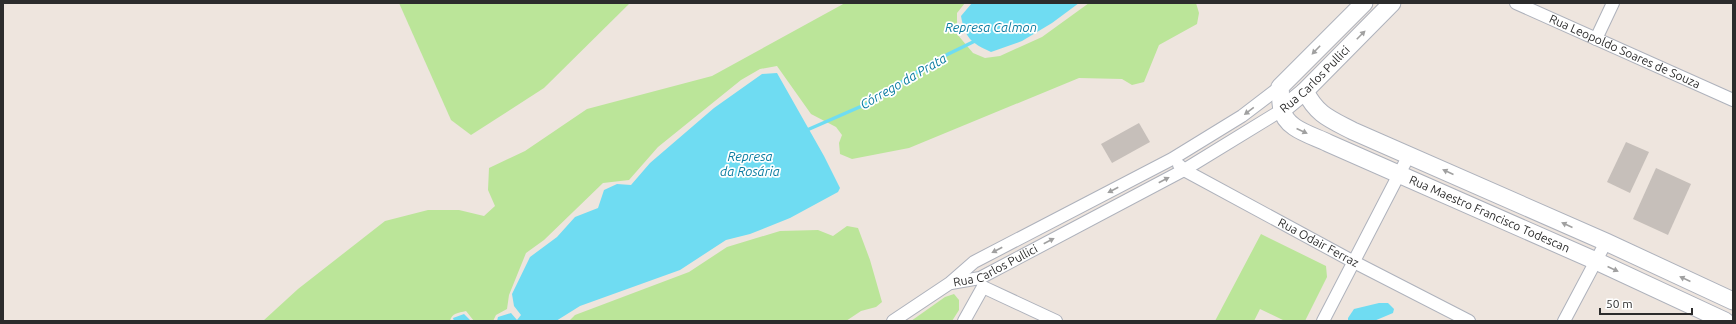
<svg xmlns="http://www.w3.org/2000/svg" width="1736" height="324" viewBox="0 0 1736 324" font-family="Ubuntu,sans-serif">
<rect width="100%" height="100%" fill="#eee5de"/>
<g fill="#bbe599">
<polygon points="399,3 630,3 544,88 471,135 451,120"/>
<path d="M845,3h120l-8,10v21l16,19 12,5 15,-2 42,-19 47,-34h107l3,10 -2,11 -38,21 -15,37 -12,3 -10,-6 -43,-1 -170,70 -57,11 -12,-5 -1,-11 3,-8 -6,-8 -25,-13 -34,-48 -17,3 -19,11 -83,67 -29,33 -26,3 -59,57 -18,13 -17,42 -2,14 -11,6 -3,6h-19l-8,-10c-8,2 -14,2 -16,10h-187l35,-32 87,-68 43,-11h31l25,6 11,-10 -7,-16 1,-22 36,-17 62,-42 125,-33z"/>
<polygon points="847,226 858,228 870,260 882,302 876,307 861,311 846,321 569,321 575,315 689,272 727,247 780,231 818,230 833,236"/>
<polygon points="1261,234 1326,266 1327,277 1305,321 1285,321 1260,309 1254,321 1215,321"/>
<polygon points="954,294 959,300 959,310 952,321 911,321 945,297"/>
</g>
<g fill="#6fdcf2">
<path d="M972,3h107l-27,20 -30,18 -31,11c-20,-9 -26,-14 -30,-36z"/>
<polygon points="777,73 824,156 840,188 838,192 790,218 750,234 726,240 680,270 580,306 556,321 497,321 498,317 511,313 517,320 521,315 514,306 512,294 530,257 557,237 575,217 598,208 604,190 617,184 631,185 650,163 714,108 762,74"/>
<polygon points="1379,303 1388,303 1394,309 1393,313 1374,321 1348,321 1348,318 1354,309"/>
<polygon points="464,314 471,321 454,321 453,318"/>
</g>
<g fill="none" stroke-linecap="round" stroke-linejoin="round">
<polyline stroke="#6fdcf2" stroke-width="3.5" points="807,130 871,102 934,61 977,40"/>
</g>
<g fill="#c6bfba">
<polygon points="1139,123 1150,142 1112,163 1101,144"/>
<polygon points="1626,142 1649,152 1630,193 1607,182"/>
<polygon points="1656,168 1691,184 1668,235 1633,219"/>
</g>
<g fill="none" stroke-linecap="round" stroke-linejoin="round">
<g stroke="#aeb2bc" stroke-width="14">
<g id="minor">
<path id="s1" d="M1516,3l217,97"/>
<polyline points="1596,39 1613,3"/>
<path id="s2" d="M1179,165l5,5 170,92 115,59"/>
<path id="s3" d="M951,283l29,-5 204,-108 98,-60"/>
<polyline points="983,287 1056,321"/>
<polyline points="893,321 950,283 974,262 1172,159 1242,116 1280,87"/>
<polyline points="964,321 983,287"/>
<polyline points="1323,321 1409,155"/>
<polyline points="1564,321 1606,242"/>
</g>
</g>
<g stroke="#aeb2bc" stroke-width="19">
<g id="secondary">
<path id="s4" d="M1364,3l-84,84c1,7 0,15 2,22 3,20 30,26 46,34l268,118 129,60"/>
<path d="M1305,91c12,24 25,28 48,40l253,111 127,59"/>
<path id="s5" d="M1282,110l23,-19 87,-88"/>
</g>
</g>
<use href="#minor" stroke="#fff" stroke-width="12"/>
<use href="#secondary" stroke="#fff" stroke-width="17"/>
</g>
<defs><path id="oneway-solid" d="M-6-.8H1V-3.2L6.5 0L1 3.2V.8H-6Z"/></defs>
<g fill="#a0a0a0">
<use href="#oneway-solid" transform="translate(1361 35) rotate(-45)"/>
<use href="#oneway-solid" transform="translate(1316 50) rotate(134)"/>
<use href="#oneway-solid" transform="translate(1249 111) rotate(143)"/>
<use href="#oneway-solid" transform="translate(1302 131) rotate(25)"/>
<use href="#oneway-solid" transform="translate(1448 172) rotate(-156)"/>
<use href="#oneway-solid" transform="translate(1164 180) rotate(-28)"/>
<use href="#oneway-solid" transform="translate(1113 190) rotate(152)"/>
<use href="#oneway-solid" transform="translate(1567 225) rotate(-156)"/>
<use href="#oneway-solid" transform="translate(1049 241) rotate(-28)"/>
<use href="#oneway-solid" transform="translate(997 250) rotate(152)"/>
<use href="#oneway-solid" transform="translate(1613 269) rotate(25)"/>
<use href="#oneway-solid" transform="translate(1685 279) rotate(-155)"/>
</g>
<g text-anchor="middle" stroke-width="3.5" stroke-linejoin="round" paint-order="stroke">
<g font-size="12" fill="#2c2c2c" stroke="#fff">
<text dy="4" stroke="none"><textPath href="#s1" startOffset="119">Rua Leopoldo Soares de Souza</textPath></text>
<text dy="4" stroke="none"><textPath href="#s5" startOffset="45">Rua Carlos Pullici</textPath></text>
<text dy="4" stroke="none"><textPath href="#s4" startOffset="377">Rua Maestro Francisco Todescan</textPath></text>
<text dy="4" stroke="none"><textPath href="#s2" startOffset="160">Rua Odair Ferraz</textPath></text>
<text dy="4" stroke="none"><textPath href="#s3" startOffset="48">Rua Carlos Pullici</textPath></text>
</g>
<g font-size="13" font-style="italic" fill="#0a7ca1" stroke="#fff">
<text x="991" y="32">Represa Calmon</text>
<text transform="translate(903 81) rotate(-30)" y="5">Córrego da Prata</text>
<text x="750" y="161">Represa<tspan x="750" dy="15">da Rosária</tspan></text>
</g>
</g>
<rect width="1736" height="324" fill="none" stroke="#2c2c2c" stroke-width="8"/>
<path d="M1600 308v6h92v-6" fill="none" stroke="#2c2c2c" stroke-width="2"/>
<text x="1606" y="308" font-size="12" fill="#2c2c2c" stroke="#ffffff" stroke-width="3" paint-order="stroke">50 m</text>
</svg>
